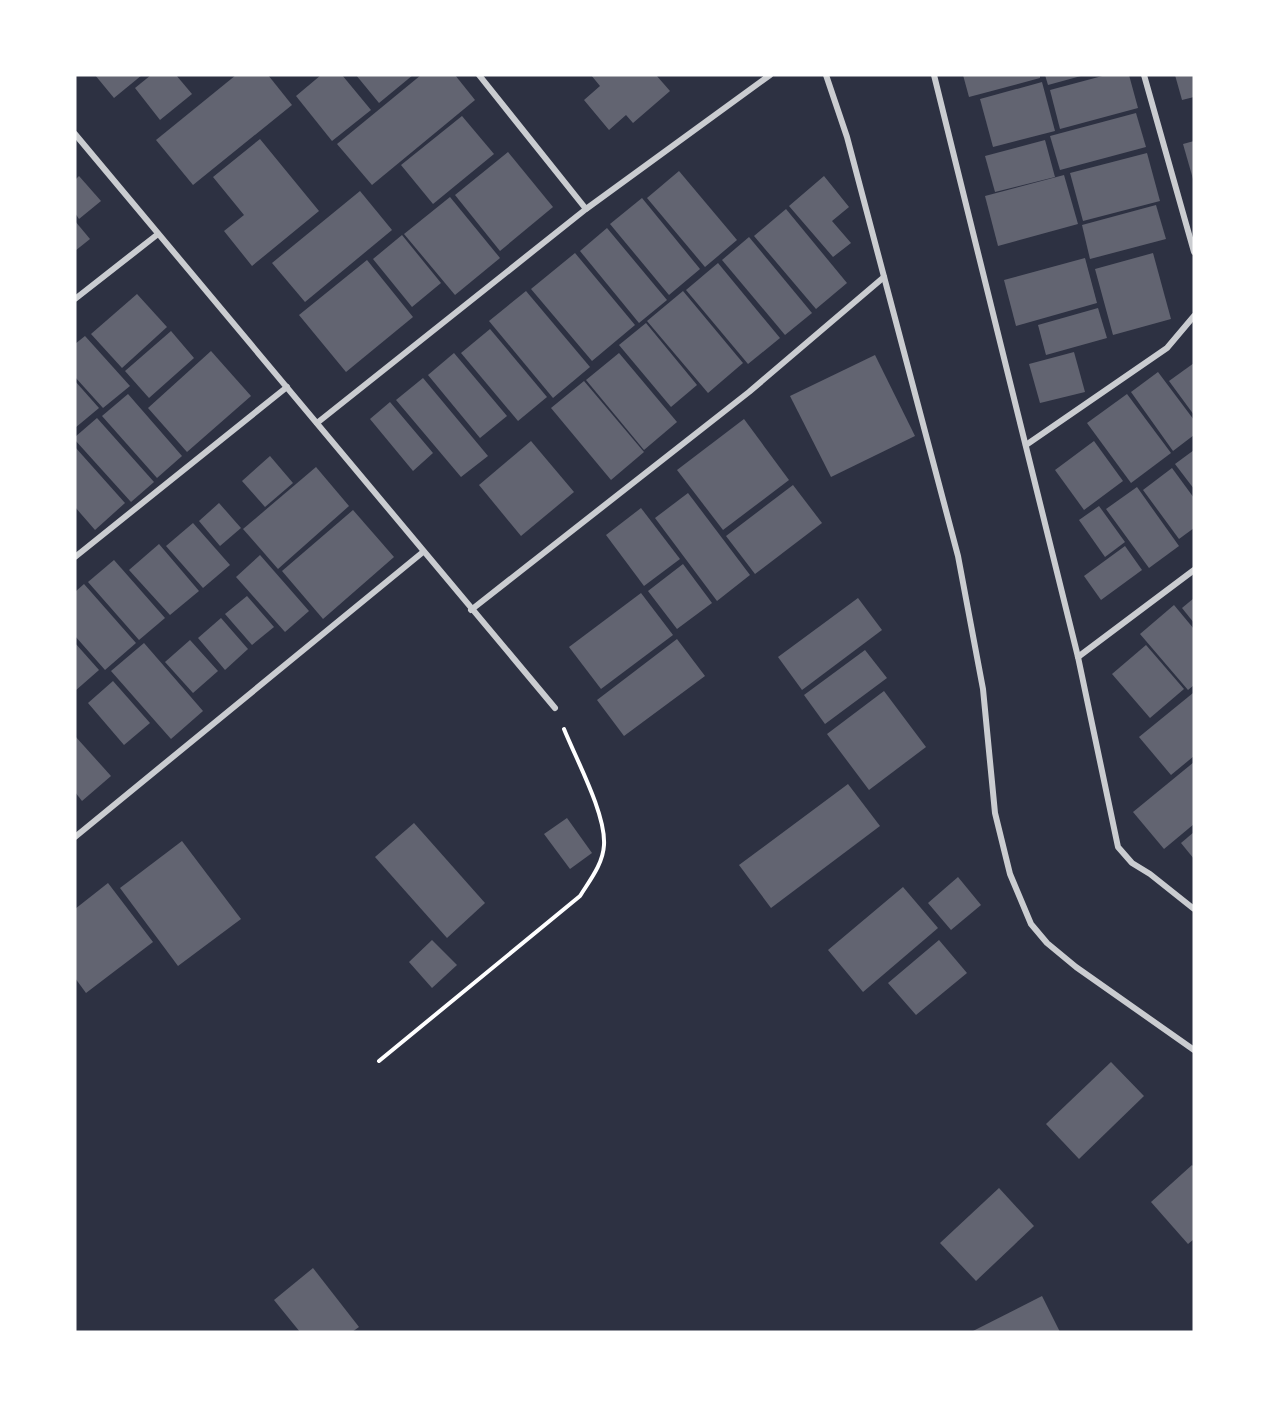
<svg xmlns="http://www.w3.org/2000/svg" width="1269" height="1407" viewBox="0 0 1269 1407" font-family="Montserrat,sans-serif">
<rect width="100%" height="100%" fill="#2d3142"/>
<g fill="#626471">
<polygon points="95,75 142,75 114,98"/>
<polygon points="151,75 176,75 192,94 160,120 135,88"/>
<polygon points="236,75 268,75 292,105 193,185 156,140"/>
<polygon points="321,75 342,75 371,110 332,141 296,96"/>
<polygon points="356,75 413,75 379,103"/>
<polygon points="421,75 455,75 475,100 372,185 337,144"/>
<polygon points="591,75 656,75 670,91 633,123 626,115 609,130 584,100 600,86"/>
<polygon points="963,75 1040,75 1040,78 969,97"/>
<polygon points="1045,75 1081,75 1081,76 1048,85"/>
<polygon points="1106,75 1129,75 1138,108 1060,129 1050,90"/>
<polygon points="1175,75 1194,75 1194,97 1182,100"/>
<polygon points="1042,82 1055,131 993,147 980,99"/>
<polygon points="1136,113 1146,147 1060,170 1050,136"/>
<polygon points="462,116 494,154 433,204 401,165"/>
<polygon points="260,139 319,211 252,266 224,231 244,215 213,177"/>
<polygon points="1045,140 1055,177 995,192 985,156"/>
<polygon points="1194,141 1194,179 1193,179 1183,144"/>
<polygon points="508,152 553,207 500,251 455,195"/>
<polygon points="1147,153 1160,201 1083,221 1070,173"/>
<polygon points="679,171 737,240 705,267 647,198"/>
<polygon points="1064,175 1078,224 998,246 985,196"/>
<polygon points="79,176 101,201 79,219 75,213 75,180"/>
<polygon points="824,176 849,207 832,221 851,243 833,257 789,206"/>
<polygon points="360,191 392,230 305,302 272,263"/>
<polygon points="450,197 500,258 455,295 404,234"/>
<polygon points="642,198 700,269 669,295 610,224"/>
<polygon points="1156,205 1166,239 1090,259 1082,225"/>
<polygon points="786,209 847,283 816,309 754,236"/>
<polygon points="75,221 90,239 75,251"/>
<polygon points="607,228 667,300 639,323 580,251"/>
<polygon points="402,235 441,283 412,307 373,259"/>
<polygon points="749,237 812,313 785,335 722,260"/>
<polygon points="575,253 635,325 592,361 531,289"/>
<polygon points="1153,253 1171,319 1113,335 1095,269"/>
<polygon points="1085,258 1097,303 1016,326 1004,280"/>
<polygon points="367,260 413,317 346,372 299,315"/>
<polygon points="718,263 780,338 748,364 686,290"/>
<polygon points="526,291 590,367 553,398 489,321"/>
<polygon points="683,291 743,363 708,393 647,321"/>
<polygon points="137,294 167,327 122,368 91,334"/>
<polygon points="1098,308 1107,338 1046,355 1038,325"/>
<polygon points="646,323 697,385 671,407 619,345"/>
<polygon points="490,329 547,397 518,421 461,353"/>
<polygon points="171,331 194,358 149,398 125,371"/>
<polygon points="85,336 130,386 103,408 75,377 75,344"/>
<polygon points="211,351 251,396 187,452 148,408"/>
<polygon points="1074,352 1085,392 1040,403 1029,364"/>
<polygon points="454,353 507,416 480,438 428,375"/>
<polygon points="619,353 677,422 644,450 586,380"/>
<polygon points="875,355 915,436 831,477 790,396"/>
<polygon points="1194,363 1194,415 1169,381"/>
<polygon points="1158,372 1194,420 1194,435 1173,451 1131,392"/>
<polygon points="423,378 488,456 461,477 396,400"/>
<polygon points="75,381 99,408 75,428"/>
<polygon points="584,381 644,452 611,480 551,408"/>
<polygon points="128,394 182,456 157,478 102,416"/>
<polygon points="1127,394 1171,453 1131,483 1087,423"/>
<polygon points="390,402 433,453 413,471 370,419"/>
<polygon points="97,418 154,482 131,502 75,440 75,437"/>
<polygon points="744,419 789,480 723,530 677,470"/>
<polygon points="531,441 574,492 521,536 479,485"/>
<polygon points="1094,441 1123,481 1084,510 1055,470"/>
<polygon points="75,447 125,503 95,530 75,507"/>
<polygon points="1194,450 1194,489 1175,464"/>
<polygon points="270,456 293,483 265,507 242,481"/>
<polygon points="316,467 349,506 278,569 243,529"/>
<polygon points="1172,468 1194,498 1194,528 1179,539 1143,490"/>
<polygon points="793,485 822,523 755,574 726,536"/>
<polygon points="1137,487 1179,546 1149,568 1106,509"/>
<polygon points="688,493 750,575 717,601 655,518"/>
<polygon points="219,503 241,528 220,546 199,521"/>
<polygon points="1099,506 1125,542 1105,557 1079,520"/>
<polygon points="641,508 680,559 644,586 606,535"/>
<polygon points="353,510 394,557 323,619 282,571"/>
<polygon points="193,523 230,565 203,588 166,546"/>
<polygon points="159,544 199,591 170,615 129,570"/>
<polygon points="1125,546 1142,570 1101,600 1084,576"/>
<polygon points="260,555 309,611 285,632 236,577"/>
<polygon points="114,560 165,618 139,640 88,582"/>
<polygon points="683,564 712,603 677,629 648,591"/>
<polygon points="84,584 136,643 105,670 75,636 75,592"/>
<polygon points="641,593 673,635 601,689 569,647"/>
<polygon points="247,596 274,627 252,645 225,614"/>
<polygon points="858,598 882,630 802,690 778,657"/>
<polygon points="1194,598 1194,623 1182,608"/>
<polygon points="1174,605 1194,629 1194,685 1188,690 1140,634"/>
<polygon points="221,618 248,649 225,670 198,638"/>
<polygon points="677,639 705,676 624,736 597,700"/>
<polygon points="190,640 218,671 193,693 165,662"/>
<polygon points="75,643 99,670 75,691"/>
<polygon points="144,643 203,711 171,739 111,671"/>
<polygon points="1146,645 1184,689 1150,718 1112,674"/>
<polygon points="865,650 887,678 825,724 804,695"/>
<polygon points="113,681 150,723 124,745 88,703"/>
<polygon points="884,691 926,747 869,790 827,734"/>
<polygon points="1193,693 1194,756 1171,775 1139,737"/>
<polygon points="75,736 111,776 82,801 75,792"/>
<polygon points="1194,762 1194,824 1164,849 1133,812"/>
<polygon points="848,784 880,826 771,908 739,865"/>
<polygon points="567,818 592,853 570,869 544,834"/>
<polygon points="414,823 485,903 447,938 375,857"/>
<polygon points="1194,832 1194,859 1181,843"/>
<polygon points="182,841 241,919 178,966 120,888"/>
<polygon points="958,877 981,905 951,930 928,903"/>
<polygon points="108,883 153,942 86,993 75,978 75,909"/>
<polygon points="903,887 938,928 863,992 828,950"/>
<polygon points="432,940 457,965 432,988 409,962"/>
<polygon points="939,940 967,973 916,1015 888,983"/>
<polygon points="1111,1062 1144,1096 1079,1159 1046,1124"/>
<polygon points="1192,1165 1194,1167 1194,1239 1188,1244 1151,1202"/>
<polygon points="999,1188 1034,1226 976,1281 940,1243"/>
<polygon points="313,1268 359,1327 352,1332 300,1332 274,1300"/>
<polygon points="1042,1296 1060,1332 971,1332"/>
</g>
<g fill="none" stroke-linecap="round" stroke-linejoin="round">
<path stroke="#fff" stroke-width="4" d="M379,1061l201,-165c10,-16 23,-32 24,-51 2,-31 -28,-86 -40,-116"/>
<g stroke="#caccd0" stroke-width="6">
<polyline points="479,75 586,209"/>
<polyline points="826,75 847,137 958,556 983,689 995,813 1010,874 1031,924 1047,943 1076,967 1194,1050"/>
<polyline points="934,75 1078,657 1118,847 1132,863 1150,874 1194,909"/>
<polyline points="1144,75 1194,252"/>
<polyline points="75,134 555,708"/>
<polyline points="75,299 158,234"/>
<polyline points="317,423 586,209 770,75"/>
<polyline points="1026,445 1167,348 1194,316"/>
<polyline points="75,557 287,387"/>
<polyline points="471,610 749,392 884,277"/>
<polyline points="1078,657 1194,570"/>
<polyline points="75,837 423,552"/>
</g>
</g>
<rect width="1269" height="1407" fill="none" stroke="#ffffff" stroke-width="153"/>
</svg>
